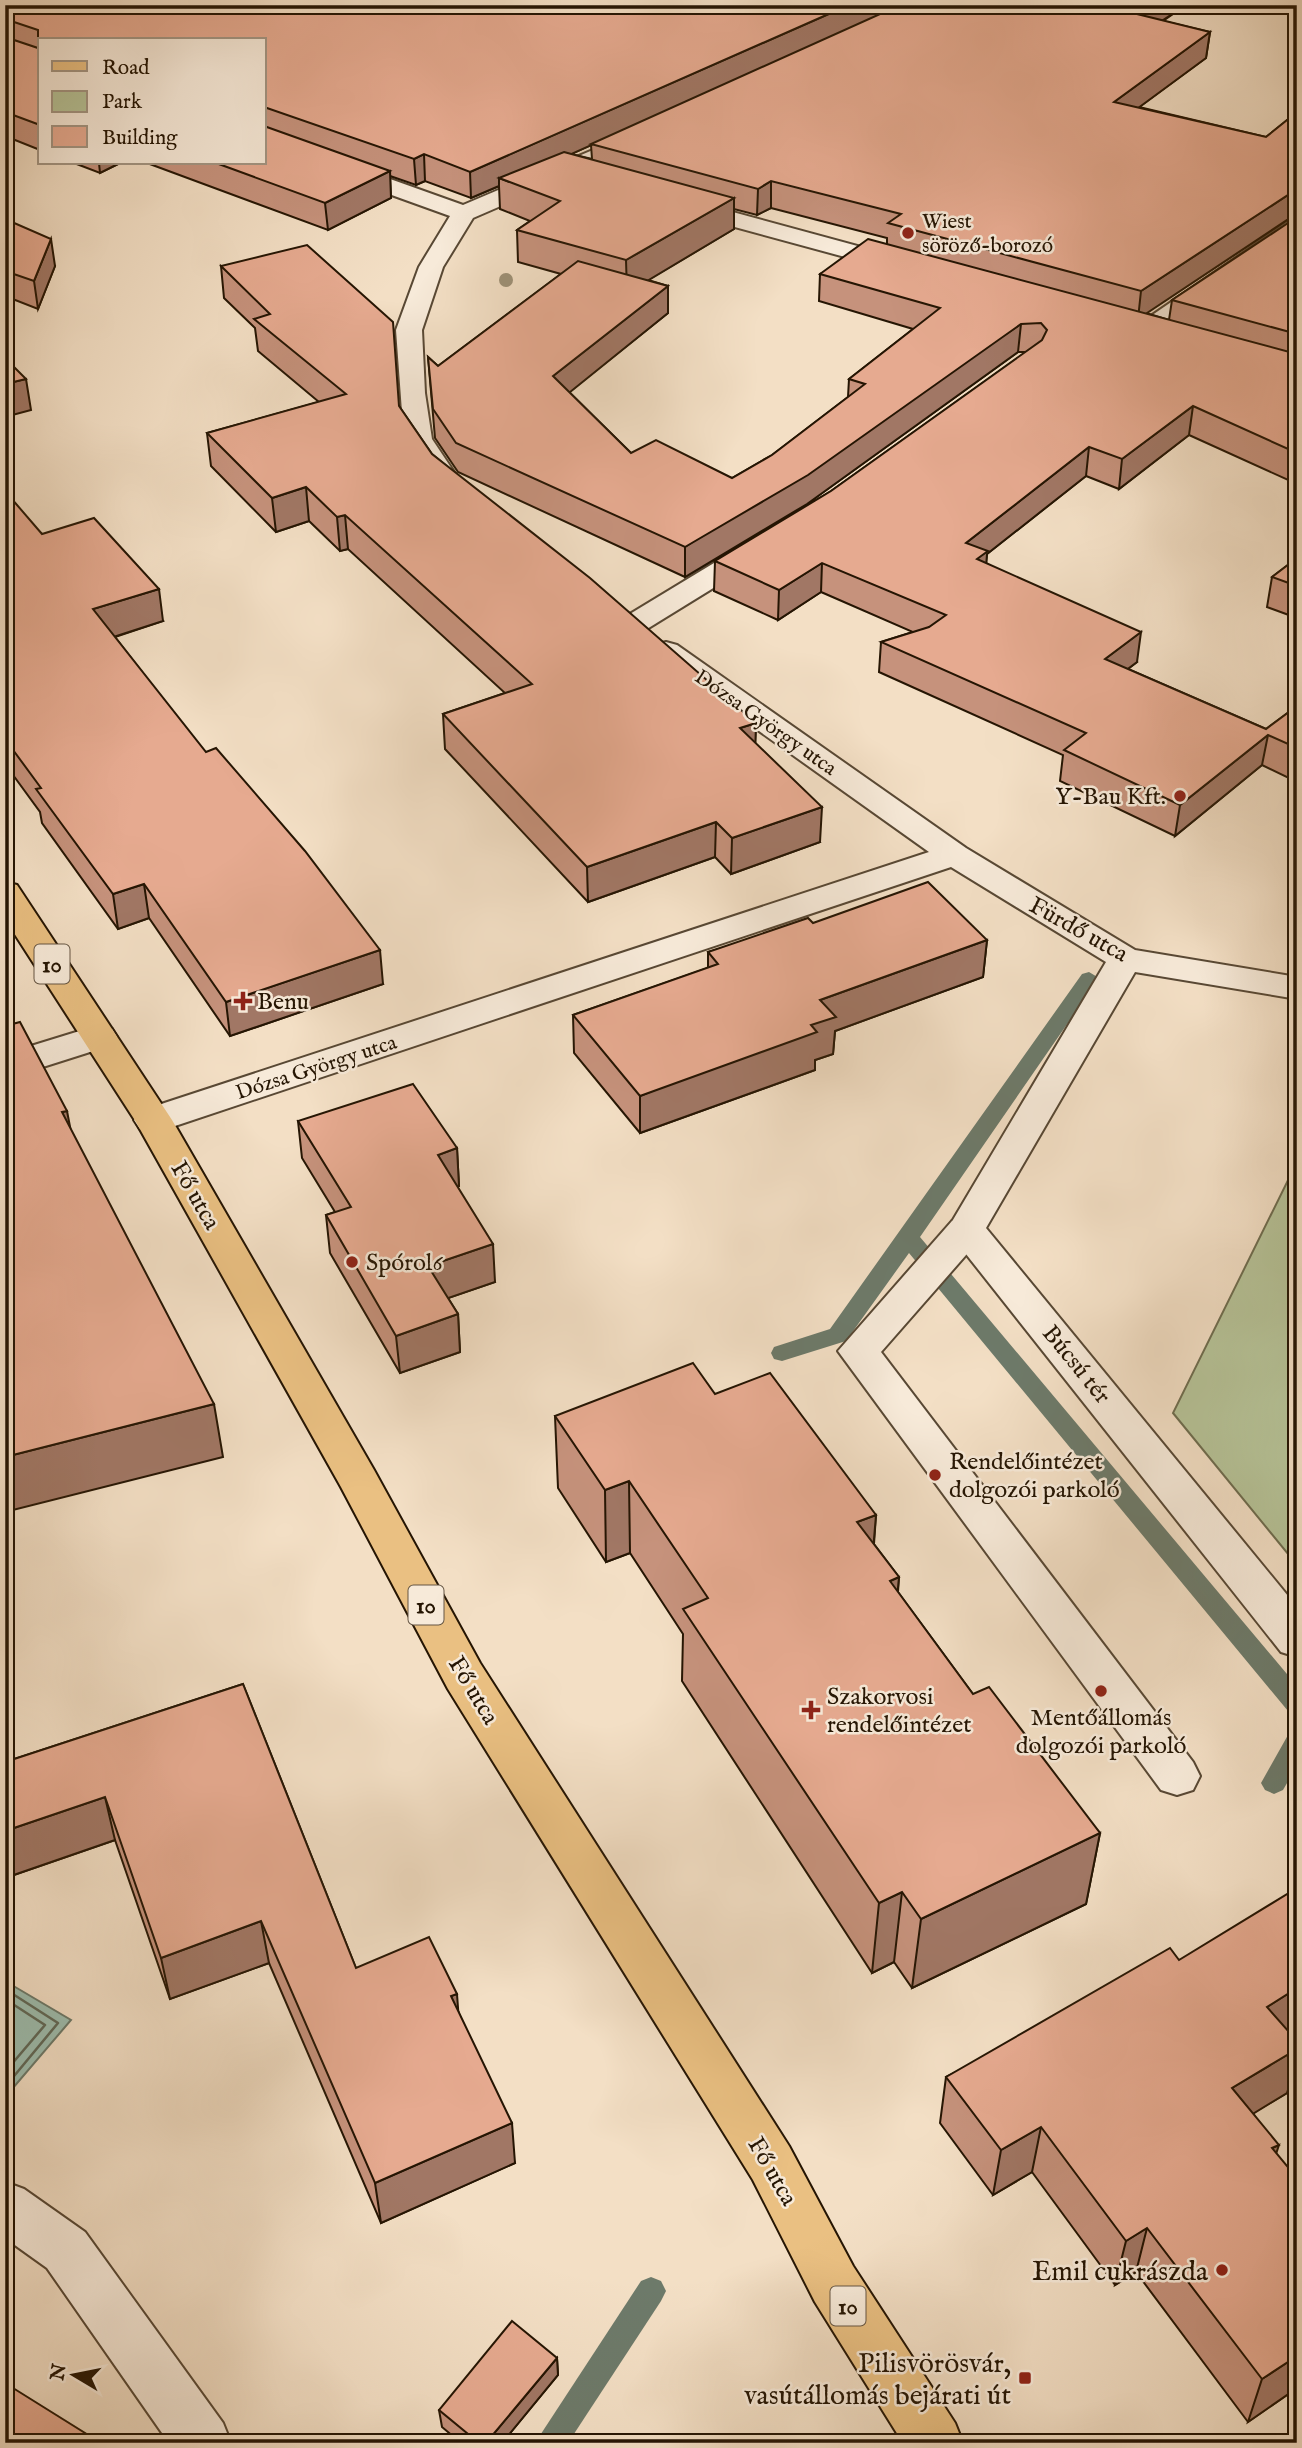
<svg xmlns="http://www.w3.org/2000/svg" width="1302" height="2448" viewBox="0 0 1302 2448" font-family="'IM FELL English',serif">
<rect width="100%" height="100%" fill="#f3dfc5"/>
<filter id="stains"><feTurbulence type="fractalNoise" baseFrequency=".00286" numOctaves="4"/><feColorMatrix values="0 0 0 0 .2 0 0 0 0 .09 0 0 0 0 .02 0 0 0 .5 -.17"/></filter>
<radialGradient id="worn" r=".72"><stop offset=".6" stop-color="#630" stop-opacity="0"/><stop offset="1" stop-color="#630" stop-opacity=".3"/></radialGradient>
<polygon fill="#b6c398" stroke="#6e6c4e" stroke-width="2" points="1297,1162 1297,1565 1173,1413"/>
<polygon fill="#9dbdae" stroke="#6d7a6a" stroke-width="2" points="5,1981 71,2020 7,2095 5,2094"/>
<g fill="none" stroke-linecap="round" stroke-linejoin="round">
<g stroke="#616958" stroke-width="2.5">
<polyline points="5,1989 58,2023 5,2087"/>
<polyline points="5,1999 45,2025 5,2072"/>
</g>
<g fill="#6d7a6a" fill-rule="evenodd">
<polygon points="1089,972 1099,978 920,1237 1297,1686 1297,1714 1288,1711 909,1253 846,1341 782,1361 774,1359 771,1353 774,1347 830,1329 1082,974"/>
<polygon points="1297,1732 1297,1766 1283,1790 1274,1794 1265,1790 1261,1783 1288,1735"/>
<polygon points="651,2277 661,2281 666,2291 661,2301 568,2443 535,2443 641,2281"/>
</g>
<g stroke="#584834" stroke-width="4">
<polygon id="service" points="966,1217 980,1221 985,1230 980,1239 881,1352 1193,1762 1200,1776 1193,1790 1177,1795 1161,1790 838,1351 952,1221"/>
</g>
<g stroke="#584834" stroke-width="4">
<g id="minor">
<polygon points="640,130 648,132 652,137 648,142 473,218 443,267 422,330 425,393 432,439 458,478 454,484 444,486 434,484 404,439 396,330 419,267 450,216 264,149 264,134 463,205"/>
<polygon points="685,199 909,260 912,265 909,270 900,272 676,211 673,206 676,201"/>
<polygon points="1297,220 1297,238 1151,336 1133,336 1129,331 1288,222"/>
<polygon points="757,540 767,543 771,549 767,555 642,632 631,635 620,632 616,626 620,620 747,543"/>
<polygon points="666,642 677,645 966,848 1135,950 1297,977 1297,999 1135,972 986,1228 1297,1607 1297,1657 1281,1652 947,1230 1106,962 951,867 166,1129 153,1132 140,1129 134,1120 140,1111 929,852 655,657 651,651 655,645"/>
<polygon points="99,1025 112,1029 117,1037 112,1045 5,1079 5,1054"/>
<polygon points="5,2182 24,2189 85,2232 223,2423 231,2443 169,2443 47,2268 5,2238"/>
</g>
</g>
<g stroke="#251503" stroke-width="4">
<polygon id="primary" points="5,882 17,885 172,1120 374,1470 480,1663 789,2146 853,2266 955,2423 963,2443 903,2443 815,2302 753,2180 448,1689 341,1487 136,1122 5,919"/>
</g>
<use href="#service" fill="#f7ead9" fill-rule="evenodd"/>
<use href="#minor" fill="#f7ead9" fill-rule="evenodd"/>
<use href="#primary" fill="#eac082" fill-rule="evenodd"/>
</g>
<circle fill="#9e9177" cx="506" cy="280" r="7"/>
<g fill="#c6927c" stroke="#251503" stroke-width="2" fill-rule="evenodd">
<path d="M5,5h1181l-23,16 47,11 -4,26 -67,49 127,30 31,-25v372l-108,-49 -70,54 -33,-13 -99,78 -1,9 151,99 -9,7 138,60 31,-23v76l-35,-17 -87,71 -115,-55 3,-26 -184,-83 2,-30 32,-10 -92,-40 -43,28 -64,-29 1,-30 116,-70 195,-139h-8l-211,152 -122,73 -227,-105 -23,-34 -7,-81 10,9 123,-92 -43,-12 -1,-32 13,-9 -30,-12 -1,-23 -28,12 -46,-17 -9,4 -26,-9 1,22 -63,32 -181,-67h117v-123h-224v110l-35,-14zM591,145l1,14 -21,-5zM771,208l116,30v6l-67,30 -1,27 94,28 -64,50 -1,18 -76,58 -40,23 -101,-25 -62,-61 99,-79v-27l-20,-6 86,-51v-20l23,6zM1295,219l-123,81 -3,20 -23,-7 141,-93z"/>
<polygon points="74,163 120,163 100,173"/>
<polygon points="5,219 55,266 38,309 5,296"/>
<polygon points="221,266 399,406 432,454 756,723 755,743 820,842 731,874 715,857 588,902 445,749 443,714 505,693 348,549 340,551 309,521 276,532 211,466 207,433 319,402 258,351 255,328 224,298"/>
<polygon points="5,500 42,534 163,621 115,637 383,984 230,1036 149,918 118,929 42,823 40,812 5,764"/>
<polygon points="1297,558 1297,618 1267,607 1272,577"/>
<polygon points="813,923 987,940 983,977 835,1031 833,1054 815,1060 815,1070 640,1133 574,1053 573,1015 708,968 708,952"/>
<polygon points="298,1121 457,1148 459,1186 457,1186 495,1282 448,1298 458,1314 460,1352 400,1373 330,1253 326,1215 335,1212 302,1158"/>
<polygon points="715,1394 876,1515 874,1544 899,1577 898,1592 973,1694 1100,1833 1086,1904 912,1988 894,1962 872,1973 682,1681 683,1634 630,1553 606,1562 558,1488 555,1416"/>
<polygon points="243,1684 356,1968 458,2011 515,2163 381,2223 269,1963 170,1999 115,1840 5,1878 5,1762"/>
<polygon points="1179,1960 1288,2031 1287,2093 1253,2113 1276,2153 1297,2388 1248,2422 1136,2272 1115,2285 1032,2172 993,2195 940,2123 946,2077"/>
<polygon points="557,2358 558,2375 502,2443 461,2443 442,2427 439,2410"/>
</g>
<g fill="#a17765" stroke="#251503" stroke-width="2">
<polygon points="849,5 904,5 509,182 499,178 499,186 471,198 470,172"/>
<polygon points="1150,5 1186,5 1134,39 1137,14"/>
<polygon points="1210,32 1206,58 1111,128 1114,102"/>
<polygon points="424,154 425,181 416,185 414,159"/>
<polygon points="99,163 120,163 100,173"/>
<polygon points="390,171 391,198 328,230 325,203"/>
<polygon points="771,181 771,208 757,215 758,189"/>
<polygon points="1297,192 1297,218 1287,220 1138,319 1141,291 1291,193"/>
<polygon points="734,198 734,229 627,293 626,260"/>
<polygon points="51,239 55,266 38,309 34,281"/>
<polygon points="668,286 668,313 554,405 553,376"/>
<polygon points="1021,324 1018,352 807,504 685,577 685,547"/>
<polygon points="26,379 31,410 5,417 5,384"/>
<polygon points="1193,406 1189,435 1119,489 1122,459"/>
<polygon points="1089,447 1086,476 987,554 985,581 966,543"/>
<polygon points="306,487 309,521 276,532 272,498"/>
<polygon points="345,515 348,549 340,551 337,517"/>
<polygon points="822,563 821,592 778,620 779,590"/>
<polygon points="159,589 163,621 98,642 93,609"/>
<polygon points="1141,632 1137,662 1101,689 1105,659"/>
<polygon points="756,723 755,758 740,728"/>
<polygon points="1268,735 1262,765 1175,836 1180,805"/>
<polygon points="822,807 820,842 731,874 732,838"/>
<polygon points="716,822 715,857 588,902 587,867"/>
<polygon points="144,884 149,918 118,929 113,894"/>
<polygon points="987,940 983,977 835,1031 833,1054 815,1060 815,1070 640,1133 640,1096 811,1025 820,1000"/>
<polygon points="380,950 383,984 230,1036 226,1002"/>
<polygon points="5,996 6,996 17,1048 5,1052"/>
<polygon points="67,1111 77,1163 62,1112"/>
<polygon points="457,1148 459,1186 440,1192 438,1155"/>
<polygon points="493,1244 495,1282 431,1304 428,1266"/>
<polygon points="458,1314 460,1352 400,1373 396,1336"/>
<polygon points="214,1404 223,1457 5,1512 5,1457"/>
<polygon points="629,1481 630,1553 606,1562 605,1490"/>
<polygon points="876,1515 870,1587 857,1522"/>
<polygon points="899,1577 892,1650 890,1581"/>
<polygon points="105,1797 115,1840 5,1878 5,1831"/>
<polygon points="1100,1833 1086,1904 912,1988 921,1919"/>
<polygon points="902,1892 894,1962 872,1973 879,1903"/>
<polygon points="261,1921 269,1963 170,1999 161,1958"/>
<polygon points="1297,1988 1297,2026 1254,2053 1267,2007"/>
<polygon points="457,1994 460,2035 451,1996"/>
<polygon points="1297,2049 1297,2061 1287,2093 1220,2134 1232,2088"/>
<polygon points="512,2123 515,2163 381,2223 375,2183"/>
<polygon points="1041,2127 1032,2172 993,2195 1001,2150"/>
<polygon points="1279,2145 1264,2190 1272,2148"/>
<polygon points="1147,2228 1136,2272 1115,2285 1126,2241"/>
<polygon points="1297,2356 1297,2388 1248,2422 1262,2379"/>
<polygon points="557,2358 558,2375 502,2443 486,2443"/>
</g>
<g fill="#e6aa90" stroke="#251503" stroke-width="2">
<polygon points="5,5 849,5 470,172 424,154 414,159 264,107 264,40 40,40 40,125 5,112 5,37 38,48 38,30 5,19"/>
<polygon points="900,5 1150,5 1137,14 1210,32 1114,102 1266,137 1297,112 1297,192 1291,193 1141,291 888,223 901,214 771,181 758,189 591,144"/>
<polygon points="264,126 390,171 325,203 216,163 264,163"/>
<polygon points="564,152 734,198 626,260 517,230 560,201 499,178"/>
<polygon points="1297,217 1297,334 1172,300"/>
<polygon points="5,219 51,239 34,281 5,271"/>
<polygon points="868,239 1297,354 1297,453 1193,406 1122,459 1089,447 966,543 988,551 977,559 1141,632 1105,659 1266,729 1297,706 1297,748 1268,735 1180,805 1064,750 1086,733 881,642 929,627 946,615 822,563 779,590 715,561 831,491 1042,340 1047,330 1041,323 1021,324 808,475 685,547 456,443 433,409 428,357 438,366 578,261 668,286 553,376 631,453 656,440 732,478 772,455 865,384 849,379 940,308 820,274"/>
<polygon points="307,245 393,322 399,406 432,454 590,578 756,723 740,728 822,807 732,838 716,822 587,867 443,714 532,684 345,515 337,517 306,487 272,498 207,433 346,394 254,319 270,314 221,266"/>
<polygon points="5,358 26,379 5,384"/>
<polygon points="11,498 42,534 94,518 159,589 93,609 206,752 216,748 305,851 380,950 226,1002 144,884 113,894 36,789 41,788 5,739 5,500"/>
<polygon points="1297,558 1297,586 1272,577"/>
<polygon points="928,882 987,940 820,1000 836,1017 811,1025 817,1032 640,1096 573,1015 718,964 708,952 808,918 813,923"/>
<polygon points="20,1022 67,1111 62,1112 214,1404 5,1457 5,1026"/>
<polygon points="413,1084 457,1148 438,1155 493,1244 428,1266 458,1314 396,1336 326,1215 351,1207 298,1121"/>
<polygon points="693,1363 715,1394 770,1373 876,1515 857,1522 899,1577 890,1581 973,1694 989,1687 1100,1833 921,1919 902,1892 879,1903 683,1609 708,1598 629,1481 605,1490 555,1416"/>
<polygon points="243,1684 356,1968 429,1937 457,1994 451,1996 512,2123 375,2183 261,1921 161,1958 105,1797 5,1831 5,1762"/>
<polygon points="1297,1888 1297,1988 1267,2007 1297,2041 1297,2049 1232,2088 1279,2145 1272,2148 1297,2178 1297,2356 1262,2379 1147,2228 1126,2241 1041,2127 1001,2150 946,2077 1170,1948 1179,1960"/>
<polygon points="512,2321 557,2358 486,2443 479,2443 439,2410"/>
<polygon points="5,2383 101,2443 5,2443"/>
</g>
<g fill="#8f2418" stroke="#f7ead9" stroke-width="2.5">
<circle cx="908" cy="233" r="7"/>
<circle cx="1180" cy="796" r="7"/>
<path d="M239.5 990.5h7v7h7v7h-7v7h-7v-7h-7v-7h7z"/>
<circle cx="352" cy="1262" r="7"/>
<circle cx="935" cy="1475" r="7"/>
<circle cx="1101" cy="1691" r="7"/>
<path d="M807.5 1699.5h7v7h7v7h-7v7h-7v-7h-7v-7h7z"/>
<circle cx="1222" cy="2270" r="7"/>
<rect x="1018" y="2371" width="14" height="14" rx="3.5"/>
</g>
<g text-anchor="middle" stroke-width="5" stroke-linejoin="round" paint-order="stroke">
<g font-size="21" fill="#251503" stroke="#f7ead9" text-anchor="start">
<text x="922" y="228">Wiest<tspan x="922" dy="24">söröző-borozó</tspan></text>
</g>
<g font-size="21" fill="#251503" stroke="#f7ead9">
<text transform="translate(766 722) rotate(35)" y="7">Dózsa György utca</text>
<text transform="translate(316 1067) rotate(-18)" y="7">Dózsa György utca</text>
</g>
<g fill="#f7ead9" stroke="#645543" stroke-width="2">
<rect x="34.5" y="944.5" width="35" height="39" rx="5"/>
<rect x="408.5" y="1585.5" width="35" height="39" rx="5"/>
<rect x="830.5" y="2286.5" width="35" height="39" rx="5"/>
</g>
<g font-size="23" font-weight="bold" fill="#251503">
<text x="52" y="972">10</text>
<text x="426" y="1613">10</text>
<text x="848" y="2314">10</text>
</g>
<g font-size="24" fill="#251503" stroke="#f7ead9" text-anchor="start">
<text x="1166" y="804" text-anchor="end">Y-Bau Kft.</text>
<text x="257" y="1009">Benu</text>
<text x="366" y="1270">Spórol6</text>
<text x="949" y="1469">Rendelőintézet<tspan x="949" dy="28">dolgozói parkoló</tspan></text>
<text x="827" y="1704">Szakorvosi<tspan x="827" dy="28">rendelőintézet</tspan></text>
<text x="1101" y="1725" text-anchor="middle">Mentőállomás<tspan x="1101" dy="28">dolgozói parkoló</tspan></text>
</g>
<g font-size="24" fill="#251503" stroke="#f7ead9">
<text transform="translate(1079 929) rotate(29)" y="8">Fürdő utca</text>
<text transform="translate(196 1195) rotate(60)" y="8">Fő utca</text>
<text transform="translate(1077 1364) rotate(51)" y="8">Búcsú tér</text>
<text transform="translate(474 1690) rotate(59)" y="8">Fő utca</text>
<text transform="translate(773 2171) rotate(60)" y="8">Fő utca</text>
</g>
<g font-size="28" fill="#251503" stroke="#f7ead9" text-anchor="end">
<text x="1208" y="2280">Emil cukrászda</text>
<text x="1011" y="2372">Pilisvörösvár,<tspan x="1011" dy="32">vasútállomás bejárati út</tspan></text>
</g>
</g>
<rect width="1302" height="2448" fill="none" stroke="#f3dfc5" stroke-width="28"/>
<rect x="7" y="7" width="1288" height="2434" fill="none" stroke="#251503" stroke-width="3.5"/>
<rect x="14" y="14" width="1274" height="2420" fill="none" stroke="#251503" stroke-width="2"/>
<rect x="38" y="38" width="228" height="126" fill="#f7ead9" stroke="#a39583" stroke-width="2"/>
<rect x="52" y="61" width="35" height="10" fill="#eac082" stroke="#a39583" stroke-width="2"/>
<text x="102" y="74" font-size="21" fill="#251503">Road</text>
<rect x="52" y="91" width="35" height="21" fill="#b6c398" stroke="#a39583" stroke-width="2"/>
<text x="102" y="108" font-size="21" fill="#251503">Park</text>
<rect x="52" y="126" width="35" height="21" fill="#e6aa90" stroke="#a39583" stroke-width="2"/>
<text x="102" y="144" font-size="21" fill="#251503">Building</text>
<g transform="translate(74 2375) rotate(280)" stroke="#f7ead9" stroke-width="5" paint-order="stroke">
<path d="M0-5L12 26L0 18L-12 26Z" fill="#251503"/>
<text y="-10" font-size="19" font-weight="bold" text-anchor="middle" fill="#251503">N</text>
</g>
<rect width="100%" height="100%" filter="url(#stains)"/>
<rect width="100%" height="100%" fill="url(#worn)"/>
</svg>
